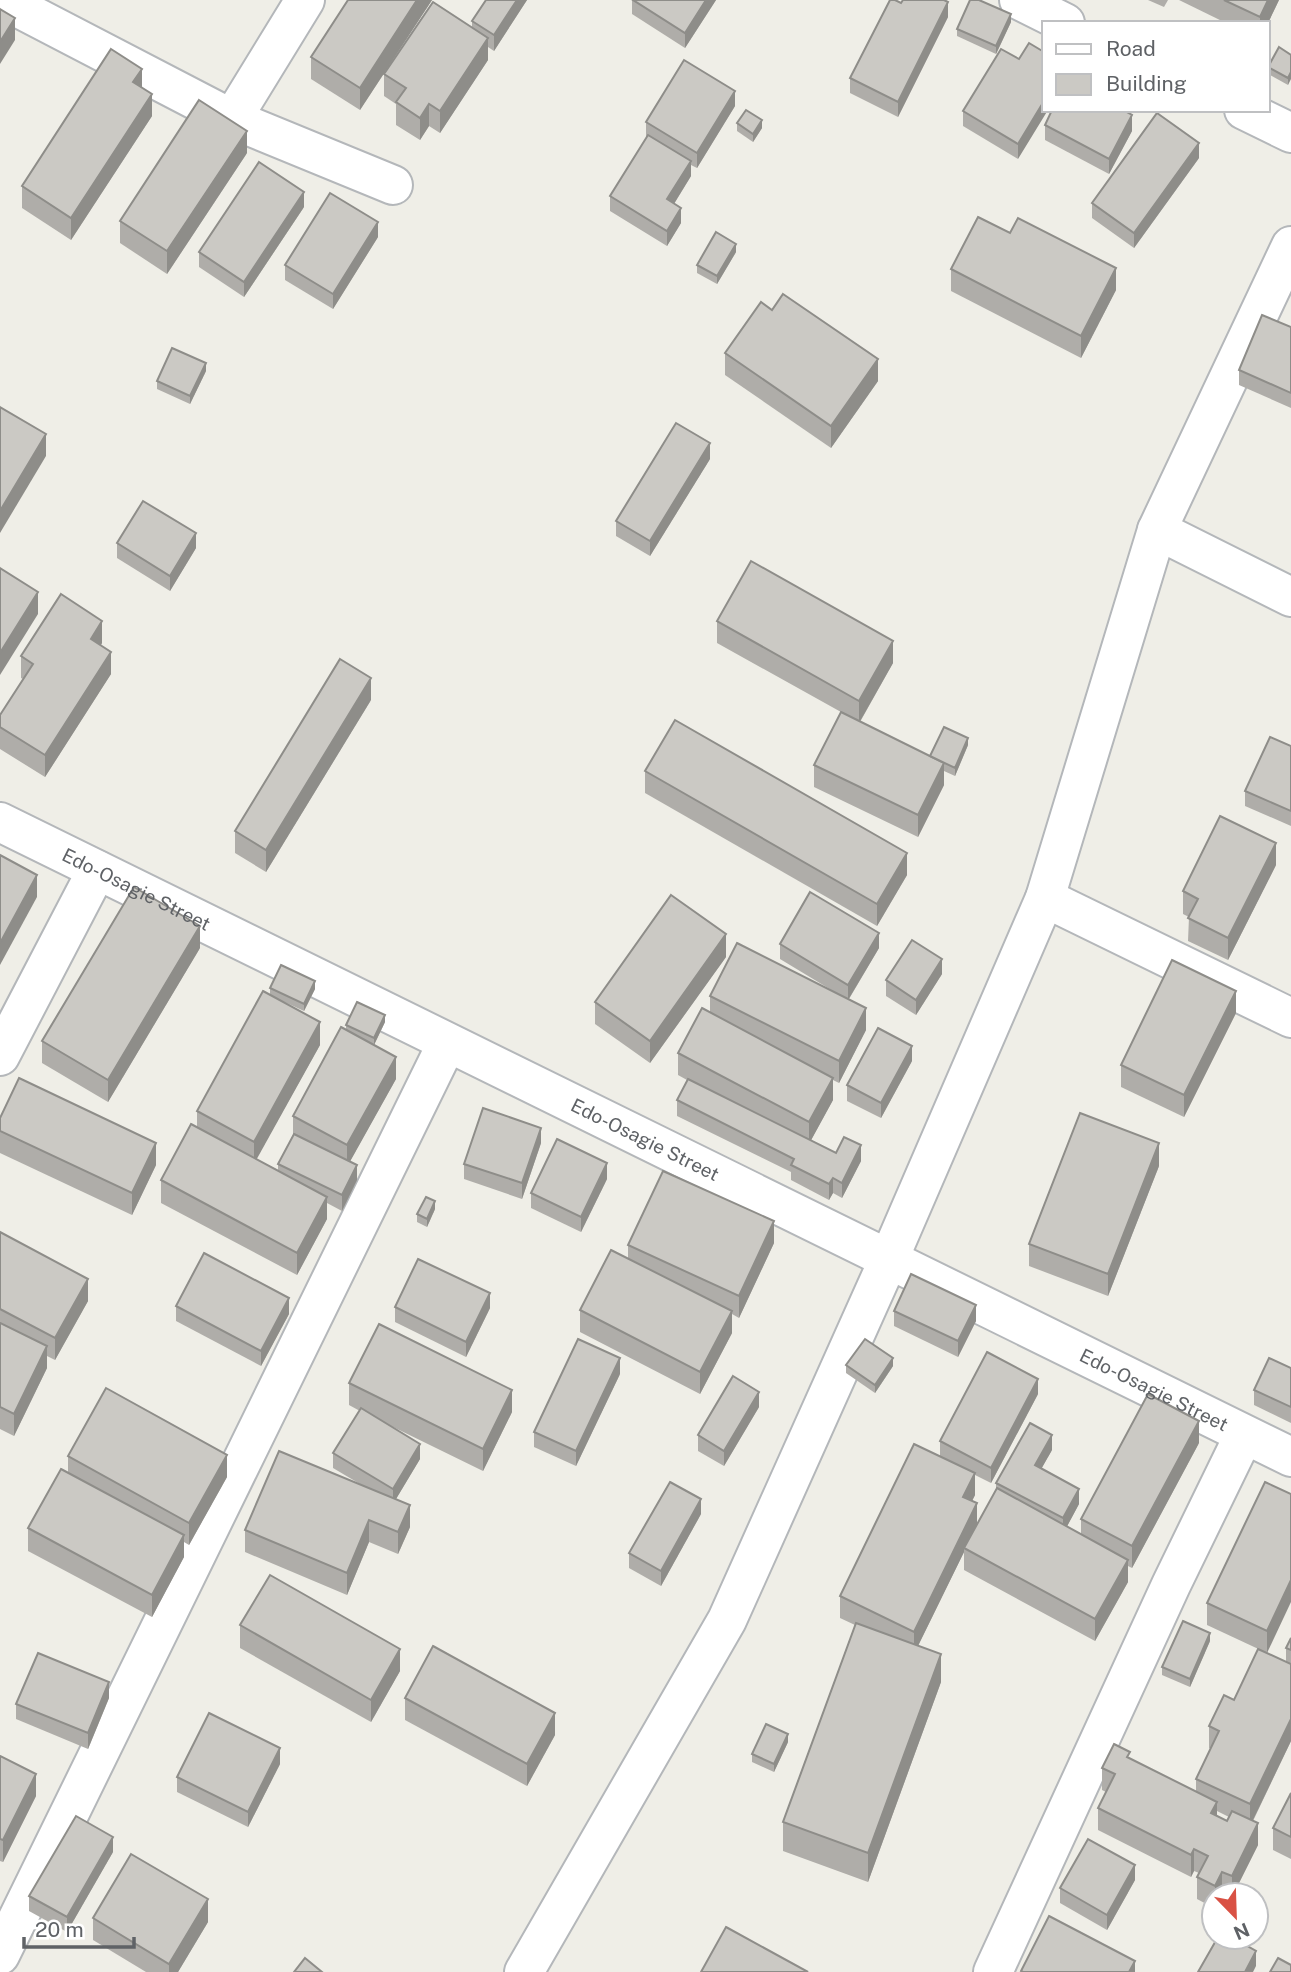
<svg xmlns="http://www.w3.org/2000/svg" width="1291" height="1972" viewBox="0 0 1291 1972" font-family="'Public Sans',sans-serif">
<rect width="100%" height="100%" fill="#efeee7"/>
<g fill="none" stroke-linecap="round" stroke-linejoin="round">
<g stroke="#b4b7ba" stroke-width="42">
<g id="minor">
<polyline points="3,0 232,119 305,0"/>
<polyline points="1019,0 1065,23"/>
<polyline points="1244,110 1291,133"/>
<polyline points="232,119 393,185"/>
<polyline points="1157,530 1291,597"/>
<path id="s1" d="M0,822l1291,635"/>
<polyline points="1045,898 1291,1018"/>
<polyline points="0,1056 97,870"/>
<polyline points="0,1955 447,1043"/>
<polyline points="524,1972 727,1620 888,1261 1045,898 1157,530 1291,246"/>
<polyline points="993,1972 1171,1585 1244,1435"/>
</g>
</g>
<use href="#minor" stroke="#fff" stroke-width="38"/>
</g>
<g fill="#afada9" fill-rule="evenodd">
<polygon points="348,0 432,0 360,110 311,79 311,57"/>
<polygon points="486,0 527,0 494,51 488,47 488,60 440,133 429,126 420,140 396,125 396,104 384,96 384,74 472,28 472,21"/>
<polygon points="632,0 716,0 685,48 632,14"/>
<polygon points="1148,0 1168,0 1164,7"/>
<polygon points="1179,0 1279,0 1268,23 1226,23"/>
<polygon points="901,3 948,17 898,117 850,93 850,78"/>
<polygon points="1011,22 996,54 957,36 957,29"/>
<polygon points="1291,55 1288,85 1268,74 1268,67"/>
<polygon points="1019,59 1018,159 963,126 963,111"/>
<polygon points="142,88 152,116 71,240 22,208 22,186"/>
<polygon points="735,106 697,168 691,165 691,176 674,204 681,223 667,246 610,211 610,196 647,138 646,137 646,122"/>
<polygon points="737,123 762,128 753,142 737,131"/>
<polygon points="1045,125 1132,131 1109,174 1045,140"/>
<polygon points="247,153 167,274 120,243 120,221"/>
<polygon points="1199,158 1134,248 1092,218 1092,203"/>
<polygon points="304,207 244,297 199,267 199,252"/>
<polygon points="1010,233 1116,290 1081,358 951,291 951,269"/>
<polygon points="378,237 333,309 285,280 285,265"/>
<polygon points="736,252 717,284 697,273 697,265"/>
<polygon points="1291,327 1291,408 1239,385 1239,370"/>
<polygon points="725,353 878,381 831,448 725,375"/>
<polygon points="206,371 190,404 157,389 157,381"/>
<polygon points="710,459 650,556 616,536 616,521"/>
<polygon points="117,543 196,548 170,591 117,558"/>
<polygon points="717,621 893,663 860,722 930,756 968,745 955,776 944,771 944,785 918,837 814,787 814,765 841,712 717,643"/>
<polygon points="102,643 101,645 111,674 45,777 0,749 0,715 23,679 21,678 21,656"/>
<polygon points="371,700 266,872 235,853 235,831"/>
<polygon points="1291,746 1291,826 1245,806 1245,791"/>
<polygon points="645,771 907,875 877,926 645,793"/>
<polygon points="1276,865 1228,960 1188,941 1189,917 1183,914 1183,891"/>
<polygon points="780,944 879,948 849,999 866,1030 839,1083 833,1080 833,1100 811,1140 836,1153 861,1161 842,1198 833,1193 829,1200 791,1180 791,1172 677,1116 677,1100 687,1080 678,1075 678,1053 710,1012 710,996 838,994 780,959"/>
<polygon points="200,948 108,1102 42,1063 42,1041"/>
<polygon points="726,957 650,1063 595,1024 595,1002"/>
<polygon points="942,974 916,1015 886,996 886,980"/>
<polygon points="270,988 315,989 304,1011 276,998 320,1045 256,1159 278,1170 278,1164 293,1135 293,1116 346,1030 346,1025 385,1022 374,1045 396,1079 350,1161 357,1180 342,1211 327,1203 327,1219 297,1275 161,1203 161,1180 197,1127 197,1111 270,995"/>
<polygon points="1236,1013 1184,1117 1121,1087 1121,1065"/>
<polygon points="912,1061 881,1118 847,1101 847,1085"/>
<polygon points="0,1118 156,1165 132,1215 0,1153"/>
<polygon points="541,1143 522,1199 464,1179 464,1164"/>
<polygon points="1159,1166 1108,1296 1029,1266 1029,1244"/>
<polygon points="607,1179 581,1232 531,1208 531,1193"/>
<polygon points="435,1209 427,1227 417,1222 417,1214"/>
<polygon points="0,1232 88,1301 55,1360 47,1356 47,1368 14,1436 0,1429"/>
<polygon points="774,1243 739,1318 732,1314 732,1333 700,1394 580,1332 580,1310 628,1259 628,1245"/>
<polygon points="176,1306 289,1314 261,1366 176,1321"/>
<polygon points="395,1307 490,1308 466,1357 395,1322"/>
<polygon points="894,1311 976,1321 958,1357 894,1326"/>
<polygon points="846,1365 893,1366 875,1393 846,1373"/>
<polygon points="1291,1368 1291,1423 1254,1405 1254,1390"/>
<polygon points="620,1374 576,1466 534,1447 534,1432"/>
<polygon points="349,1383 512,1412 483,1471 389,1425 420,1459 396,1499 410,1527 398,1554 369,1542 347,1595 245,1552 245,1530 360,1484 333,1468 333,1453 360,1411 349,1405"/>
<polygon points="1038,1394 991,1483 975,1475 975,1495 972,1501 977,1525 996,1489 996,1483 1052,1450 1041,1469 1079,1504 1067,1526 1081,1534 1081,1519 1199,1443 1132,1568 1128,1566 1128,1582 1095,1641 964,1570 964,1552 918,1646 941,1682 868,1882 783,1851 783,1822 855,1625 840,1618 840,1596 940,1456 940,1441"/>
<polygon points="759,1407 724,1466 698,1451 698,1435"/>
<polygon points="68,1456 227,1477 189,1545 184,1542 184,1557 152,1617 28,1551 28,1528 68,1473"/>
<polygon points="1291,1494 1267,1653 1207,1625 1207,1603"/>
<polygon points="701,1514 661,1586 629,1568 629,1553"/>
<polygon points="240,1625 400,1671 371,1722 240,1648"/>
<path d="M1291,1638v103l-38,80 5,24 -25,50 -11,-1v1h-8v13l-17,-9v-22l2,-4 -5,-2 -3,6 -93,-47v-22l8,-16 -4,-2v-22l28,-9 66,33v-13l15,-30 -2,-1v-22l25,-26 52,-38v-14zM1217,1811l12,6 -2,4 -10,-5z"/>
<polygon points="1210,1641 1190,1687 1162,1675 1162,1667"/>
<polygon points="109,1698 88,1749 16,1719 16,1704"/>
<polygon points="405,1698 555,1735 527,1786 405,1720"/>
<polygon points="788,1742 774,1772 752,1762 752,1754"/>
<polygon points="0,1756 36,1796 3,1862 0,1861"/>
<polygon points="280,1764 248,1827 177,1792 177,1777"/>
<polygon points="1291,1793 1291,1859 1273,1850 1273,1828"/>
<polygon points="113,1852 67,1932 29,1911 29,1896"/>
<polygon points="1135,1880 1107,1930 1060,1903 1060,1888"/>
<polygon points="93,1918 208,1922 178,1972 146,1972 93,1940"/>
</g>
<g fill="#8e8d89">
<polygon points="417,0 432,0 360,110 360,88"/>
<polygon points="517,0 527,0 494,51 494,35"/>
<polygon points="706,0 716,0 685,48 685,33"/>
<polygon points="1268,0 1279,0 1268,23 1260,23 1260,17"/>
<polygon points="948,2 948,17 898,117 898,102"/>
<polygon points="1011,14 1011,22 996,54 996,46"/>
<polygon points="15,18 15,40 0,64 0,42"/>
<polygon points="488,38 488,60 440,133 440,111"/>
<polygon points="142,69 142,91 133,82"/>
<polygon points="1291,72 1291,79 1288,85 1288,78"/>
<polygon points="735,91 735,106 697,168 697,153"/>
<polygon points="152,94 152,116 71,240 71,218"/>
<polygon points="1044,101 1044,110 1048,110 1018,159 1018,144"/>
<polygon points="429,104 429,126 420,140 420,118"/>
<polygon points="1132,115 1132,131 1109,174 1109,159"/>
<polygon points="762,120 762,128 753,142 753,134"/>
<polygon points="247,131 247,153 167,274 167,251"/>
<polygon points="1199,143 1199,158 1134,248 1134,233"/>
<polygon points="691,161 691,176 667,215 667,199"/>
<polygon points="304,192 304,207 244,297 244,282"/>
<polygon points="681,208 681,223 667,246 667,231"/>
<polygon points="378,222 378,237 333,309 333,294"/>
<polygon points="736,244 736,252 717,284 717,276"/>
<polygon points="1116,268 1116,290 1081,358 1081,336"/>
<polygon points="878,359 878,381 831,448 831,426"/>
<polygon points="206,363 206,371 190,404 190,396"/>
<polygon points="46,434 46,456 0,533 0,511"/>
<polygon points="710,443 710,459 650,556 650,541"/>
<polygon points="196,533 196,548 170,591 170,576"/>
<polygon points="38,592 38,614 0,675 0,653"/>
<polygon points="102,621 102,643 91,661 91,639"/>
<polygon points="893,641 893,663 859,723 859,701"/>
<polygon points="111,652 111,674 45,777 45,755"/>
<polygon points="371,678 371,700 266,872 266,850"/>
<polygon points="968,738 968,745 955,776 955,768"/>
<polygon points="944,763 944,785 918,837 918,815"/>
<polygon points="1276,843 1276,865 1228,960 1228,938"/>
<polygon points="907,853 907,875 877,926 877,904"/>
<polygon points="37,875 37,897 0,965 0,943"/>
<polygon points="200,926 200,948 108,1102 108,1080"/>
<polygon points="879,933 879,948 848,1000 848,985"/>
<polygon points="726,934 726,957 650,1063 650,1041"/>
<polygon points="942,959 942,974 916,1015 916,1000"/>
<polygon points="315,981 315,989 304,1011 304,1004"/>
<polygon points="1236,991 1236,1013 1184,1117 1184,1095"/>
<polygon points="866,1008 866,1030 839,1083 839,1061"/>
<polygon points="385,1015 385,1022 374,1045 374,1038"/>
<polygon points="320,1022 320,1045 254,1164 254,1142"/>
<polygon points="912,1046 912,1061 881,1118 881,1103"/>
<polygon points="396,1057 396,1079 347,1167 347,1145"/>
<polygon points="833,1078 833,1100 809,1144 809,1122"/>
<polygon points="541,1128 541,1143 522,1199 522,1183"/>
<polygon points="156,1143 156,1165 132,1215 132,1193"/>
<polygon points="1159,1143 1159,1166 1108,1296 1108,1274"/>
<polygon points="861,1145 861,1161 842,1198 842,1183"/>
<polygon points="607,1163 607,1179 581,1232 581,1217"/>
<polygon points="357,1165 357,1180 342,1211 342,1195"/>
<polygon points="833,1178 833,1193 829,1200 829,1184"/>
<polygon points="327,1197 327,1219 297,1275 297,1253"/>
<polygon points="435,1201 435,1209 427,1227 427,1219"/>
<polygon points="774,1221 774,1243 739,1318 739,1296"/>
<polygon points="88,1279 88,1301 55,1360 55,1338"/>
<polygon points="490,1293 490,1308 466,1357 466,1342"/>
<polygon points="289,1298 289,1314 261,1366 261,1351"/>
<polygon points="976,1305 976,1321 958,1357 958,1341"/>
<polygon points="732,1311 732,1333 700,1394 700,1372"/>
<polygon points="47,1346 47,1368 14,1436 14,1414"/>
<polygon points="620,1358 620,1374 576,1466 576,1451"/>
<polygon points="893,1358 893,1366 875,1393 875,1385"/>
<polygon points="1038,1379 1038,1394 991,1483 991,1468"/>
<polygon points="512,1390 512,1412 483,1471 483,1449"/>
<polygon points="759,1392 759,1407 724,1466 724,1451"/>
<polygon points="1199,1421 1199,1443 1132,1568 1132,1546"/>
<polygon points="1052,1435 1052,1450 1035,1480 1035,1465"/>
<polygon points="420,1444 420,1459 393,1504 393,1489"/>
<polygon points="227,1455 227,1477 189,1545 189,1523"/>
<polygon points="975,1473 975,1495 963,1519 963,1497"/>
<polygon points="1079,1489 1079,1504 1063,1534 1063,1518"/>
<polygon points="701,1499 701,1514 661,1586 661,1571"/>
<polygon points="977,1503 977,1526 964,1548 964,1552 914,1654 914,1632"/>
<polygon points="410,1505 410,1527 398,1554 398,1532"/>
<polygon points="369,1520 369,1542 347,1595 347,1573"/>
<polygon points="184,1535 184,1557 152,1617 152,1595"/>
<polygon points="1128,1560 1128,1582 1095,1641 1095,1619"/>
<polygon points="1291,1580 1291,1602 1267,1653 1267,1631"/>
<polygon points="1210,1633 1210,1641 1190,1687 1190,1679"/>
<polygon points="400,1649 400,1671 371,1722 371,1700"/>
<polygon points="941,1654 941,1682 868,1882 868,1853"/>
<polygon points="109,1682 109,1698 88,1749 88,1733"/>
<polygon points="555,1713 555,1735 527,1786 527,1764"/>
<polygon points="1291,1719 1291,1741 1250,1826 1250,1804"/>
<polygon points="788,1734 788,1742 774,1772 774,1764"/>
<polygon points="280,1748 280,1764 248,1827 248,1812"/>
<polygon points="36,1774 36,1796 3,1862 3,1840"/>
<polygon points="1217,1802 1217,1825 1211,1813"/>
<polygon points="1258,1823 1258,1845 1233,1895 1232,1895 1232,1876"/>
<polygon points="113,1837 113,1852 67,1932 67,1917"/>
<polygon points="1194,1849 1194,1871 1191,1877 1191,1855"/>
<polygon points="1135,1865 1135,1880 1107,1930 1107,1915"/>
<polygon points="1222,1872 1222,1895 1215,1895 1215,1886"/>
<polygon points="208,1899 208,1922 178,1972 169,1972 169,1964"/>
<polygon points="1256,1951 1256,1966 1253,1972 1245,1972"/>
<polygon points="1135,1961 1135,1972 1129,1972"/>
</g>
<g fill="#cbc9c4" stroke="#8e8d89" stroke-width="2">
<polygon points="348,0 417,0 360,88 311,57"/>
<polygon points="486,0 517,0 494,35 472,21"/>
<polygon points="633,0 706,0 685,33"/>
<polygon points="890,0 895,0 901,3 903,0 944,0 948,2 898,102 850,78"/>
<polygon points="970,0 979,0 1011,14 996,46 957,29"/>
<polygon points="1224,0 1268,0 1260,17"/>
<polygon points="433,2 488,38 440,111 429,104 420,118 396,102 406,88 384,74"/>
<polygon points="0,9 15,18 0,42"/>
<polygon points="1029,43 1044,52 1044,101 1018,144 963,111 1001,49 1019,59"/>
<polygon points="1279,47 1291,55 1291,72 1288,78 1268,67"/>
<polygon points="111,49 142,69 133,82 152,94 71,218 22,186"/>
<polygon points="684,60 735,91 697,153 646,122"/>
<polygon points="199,100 247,131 167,251 120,221"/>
<polygon points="746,110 762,120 753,134 737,123"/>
<polygon points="1052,110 1123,110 1132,115 1109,159 1045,125"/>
<polygon points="1157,113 1199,143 1134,233 1092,203"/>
<polygon points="648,135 691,161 667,199 681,208 667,231 610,196"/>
<polygon points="259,162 304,192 244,282 199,252"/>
<polygon points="330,193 378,222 333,294 285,265"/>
<polygon points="978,217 1010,233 1018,218 1116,268 1081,336 951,269"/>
<polygon points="716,232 736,244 717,276 697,265"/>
<polygon points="783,294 878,359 831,426 725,353 761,302 772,310"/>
<polygon points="1262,315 1291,327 1291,393 1239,370"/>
<polygon points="172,348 206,363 190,396 157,381"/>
<polygon points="0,407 46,434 0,511"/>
<polygon points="676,423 710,443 650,541 616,521"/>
<polygon points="143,501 196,533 170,576 117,543"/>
<polygon points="751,561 893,641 859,701 717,621"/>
<polygon points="0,568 38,592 0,653"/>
<polygon points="61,594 102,621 91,639 111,652 45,755 0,727 0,715 33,664 21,656"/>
<polygon points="340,659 371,678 266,850 235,831"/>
<polygon points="841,712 944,763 918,815 814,765"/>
<polygon points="675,720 907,853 877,904 645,771"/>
<polygon points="944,727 968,738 955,768 930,756"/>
<polygon points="1270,737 1291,746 1291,811 1245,791"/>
<polygon points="1220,816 1276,843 1228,938 1188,918 1198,899 1183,891"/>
<polygon points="0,855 37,875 0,943"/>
<polygon points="134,887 200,926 108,1080 42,1041"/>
<polygon points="810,892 879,933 848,985 780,944"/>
<polygon points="671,895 726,934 650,1041 595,1002"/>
<polygon points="912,940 942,959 916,1000 886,980"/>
<polygon points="737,943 866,1008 839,1061 710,996"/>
<polygon points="1172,960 1236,991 1184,1095 1121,1065"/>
<polygon points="281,965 315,981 304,1004 270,988"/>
<polygon points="263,991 320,1022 254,1142 197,1111"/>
<polygon points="357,1002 385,1015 374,1038 346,1025"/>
<polygon points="702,1008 833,1078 809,1122 678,1053"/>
<polygon points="341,1027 396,1057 347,1145 293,1116"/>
<polygon points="878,1028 912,1046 881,1103 847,1085"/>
<polygon points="19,1078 156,1143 132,1193 0,1131 0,1118"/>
<polygon points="688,1079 836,1153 844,1137 861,1145 842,1183 833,1178 829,1184 791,1165 794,1159 677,1100"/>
<polygon points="483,1108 541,1128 522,1183 464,1164"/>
<polygon points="1080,1113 1159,1143 1108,1274 1029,1244"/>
<polygon points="191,1124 327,1197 297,1253 161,1180"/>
<polygon points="294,1134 357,1165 342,1195 278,1164"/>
<polygon points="557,1139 607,1163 581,1217 531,1193"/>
<polygon points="663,1171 774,1221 739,1296 628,1245"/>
<polygon points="426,1197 435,1201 427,1219 417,1214"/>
<polygon points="0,1232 88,1279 55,1338 0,1309"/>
<polygon points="611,1250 732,1311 700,1372 580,1310"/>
<polygon points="204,1253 289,1298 261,1351 176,1306"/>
<polygon points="418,1259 490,1293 466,1342 395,1307"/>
<polygon points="911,1274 976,1305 958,1341 894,1311"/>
<polygon points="0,1323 47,1346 14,1414 0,1407"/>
<polygon points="379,1324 512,1390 483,1449 349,1383"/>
<polygon points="578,1339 620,1358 576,1451 534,1432"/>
<polygon points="865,1339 893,1358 875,1385 846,1365"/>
<polygon points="987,1352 1038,1379 991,1468 940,1441"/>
<polygon points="1269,1358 1291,1368 1291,1407 1254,1390"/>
<polygon points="733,1376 759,1392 724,1451 698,1435"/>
<polygon points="106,1388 227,1455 189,1523 68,1456"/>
<polygon points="1148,1394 1199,1421 1132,1546 1081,1519"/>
<polygon points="361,1408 420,1444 393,1489 333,1453"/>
<polygon points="1030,1423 1052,1435 1035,1465 1079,1489 1063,1518 996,1483"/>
<polygon points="914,1444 975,1473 963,1497 977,1503 914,1632 840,1596"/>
<polygon points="279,1451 410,1505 398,1532 369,1520 347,1573 245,1530"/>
<polygon points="61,1469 184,1535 152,1595 28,1528"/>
<polygon points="670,1482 701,1499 661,1571 629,1553"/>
<polygon points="1265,1482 1291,1494 1291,1580 1267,1631 1207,1603"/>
<polygon points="997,1488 1128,1560 1095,1619 964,1548"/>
<polygon points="270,1575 400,1649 371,1700 240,1625"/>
<polygon points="1183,1621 1210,1633 1190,1679 1162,1667"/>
<polygon points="856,1623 941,1654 868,1853 783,1822"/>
<polygon points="1291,1638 1291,1650 1286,1648"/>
<polygon points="433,1646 555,1713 527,1764 405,1698"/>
<polygon points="1258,1649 1291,1664 1291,1719 1250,1804 1196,1779 1219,1731 1209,1726 1224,1695 1234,1700"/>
<polygon points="38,1653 109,1682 88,1733 16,1704"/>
<polygon points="209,1713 280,1748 248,1812 177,1777"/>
<polygon points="766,1724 788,1734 774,1764 752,1754"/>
<polygon points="1114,1744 1130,1752 1127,1757 1217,1802 1211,1813 1227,1821 1232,1811 1258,1823 1232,1876 1222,1872 1215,1886 1197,1877 1208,1856 1194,1849 1191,1855 1098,1808 1115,1774 1102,1768"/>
<polygon points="0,1756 36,1774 3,1840 0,1839"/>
<polygon points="1291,1793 1291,1837 1273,1828"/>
<polygon points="76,1816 113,1837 67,1917 29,1896"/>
<polygon points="1088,1839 1135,1865 1107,1915 1060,1888"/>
<polygon points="131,1854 208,1899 169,1964 93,1918"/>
<polygon points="1049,1916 1135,1961 1129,1972 1023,1972 1021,1971"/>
<polygon points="726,1927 808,1972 701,1972"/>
<polygon points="1218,1937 1231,1937 1256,1951 1245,1972 1198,1972"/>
<polygon points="305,1958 322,1972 294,1972"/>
<polygon points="1278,1958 1291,1965 1291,1972 1270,1972"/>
</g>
<g text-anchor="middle" stroke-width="6" stroke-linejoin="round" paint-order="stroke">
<g font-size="19" fill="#5f6266" stroke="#fff">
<text dy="7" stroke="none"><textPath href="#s1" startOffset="152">Edo-Osagie Street</textPath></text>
<text dy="7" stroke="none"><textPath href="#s1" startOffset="719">Edo-Osagie Street</textPath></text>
<text dy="7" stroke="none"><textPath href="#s1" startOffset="1286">Edo-Osagie Street</textPath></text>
</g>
</g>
<rect x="1042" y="21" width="228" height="91" fill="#ffffff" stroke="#bfc0c2" stroke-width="2"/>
<rect x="1056" y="44" width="35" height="10" fill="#ffffff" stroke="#bfc0c2" stroke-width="2"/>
<text x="1106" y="56" font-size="21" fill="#5f6266">Road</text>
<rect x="1056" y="74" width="35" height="21" fill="#cbc9c4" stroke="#bfc0c2" stroke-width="2"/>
<text x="1106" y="91" font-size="21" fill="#5f6266">Building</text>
<g transform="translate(1235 1916) rotate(157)"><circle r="33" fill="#ffffff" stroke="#bfc0c2" stroke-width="2"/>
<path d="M0-5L12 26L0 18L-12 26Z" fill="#d95144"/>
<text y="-10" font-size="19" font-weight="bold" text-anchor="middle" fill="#5f6266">N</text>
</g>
<path d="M24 1937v10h110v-10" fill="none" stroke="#5f6266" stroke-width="3.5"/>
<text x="35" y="1937" font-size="21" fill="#5f6266" stroke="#ffffff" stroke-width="5" paint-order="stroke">20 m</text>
</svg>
